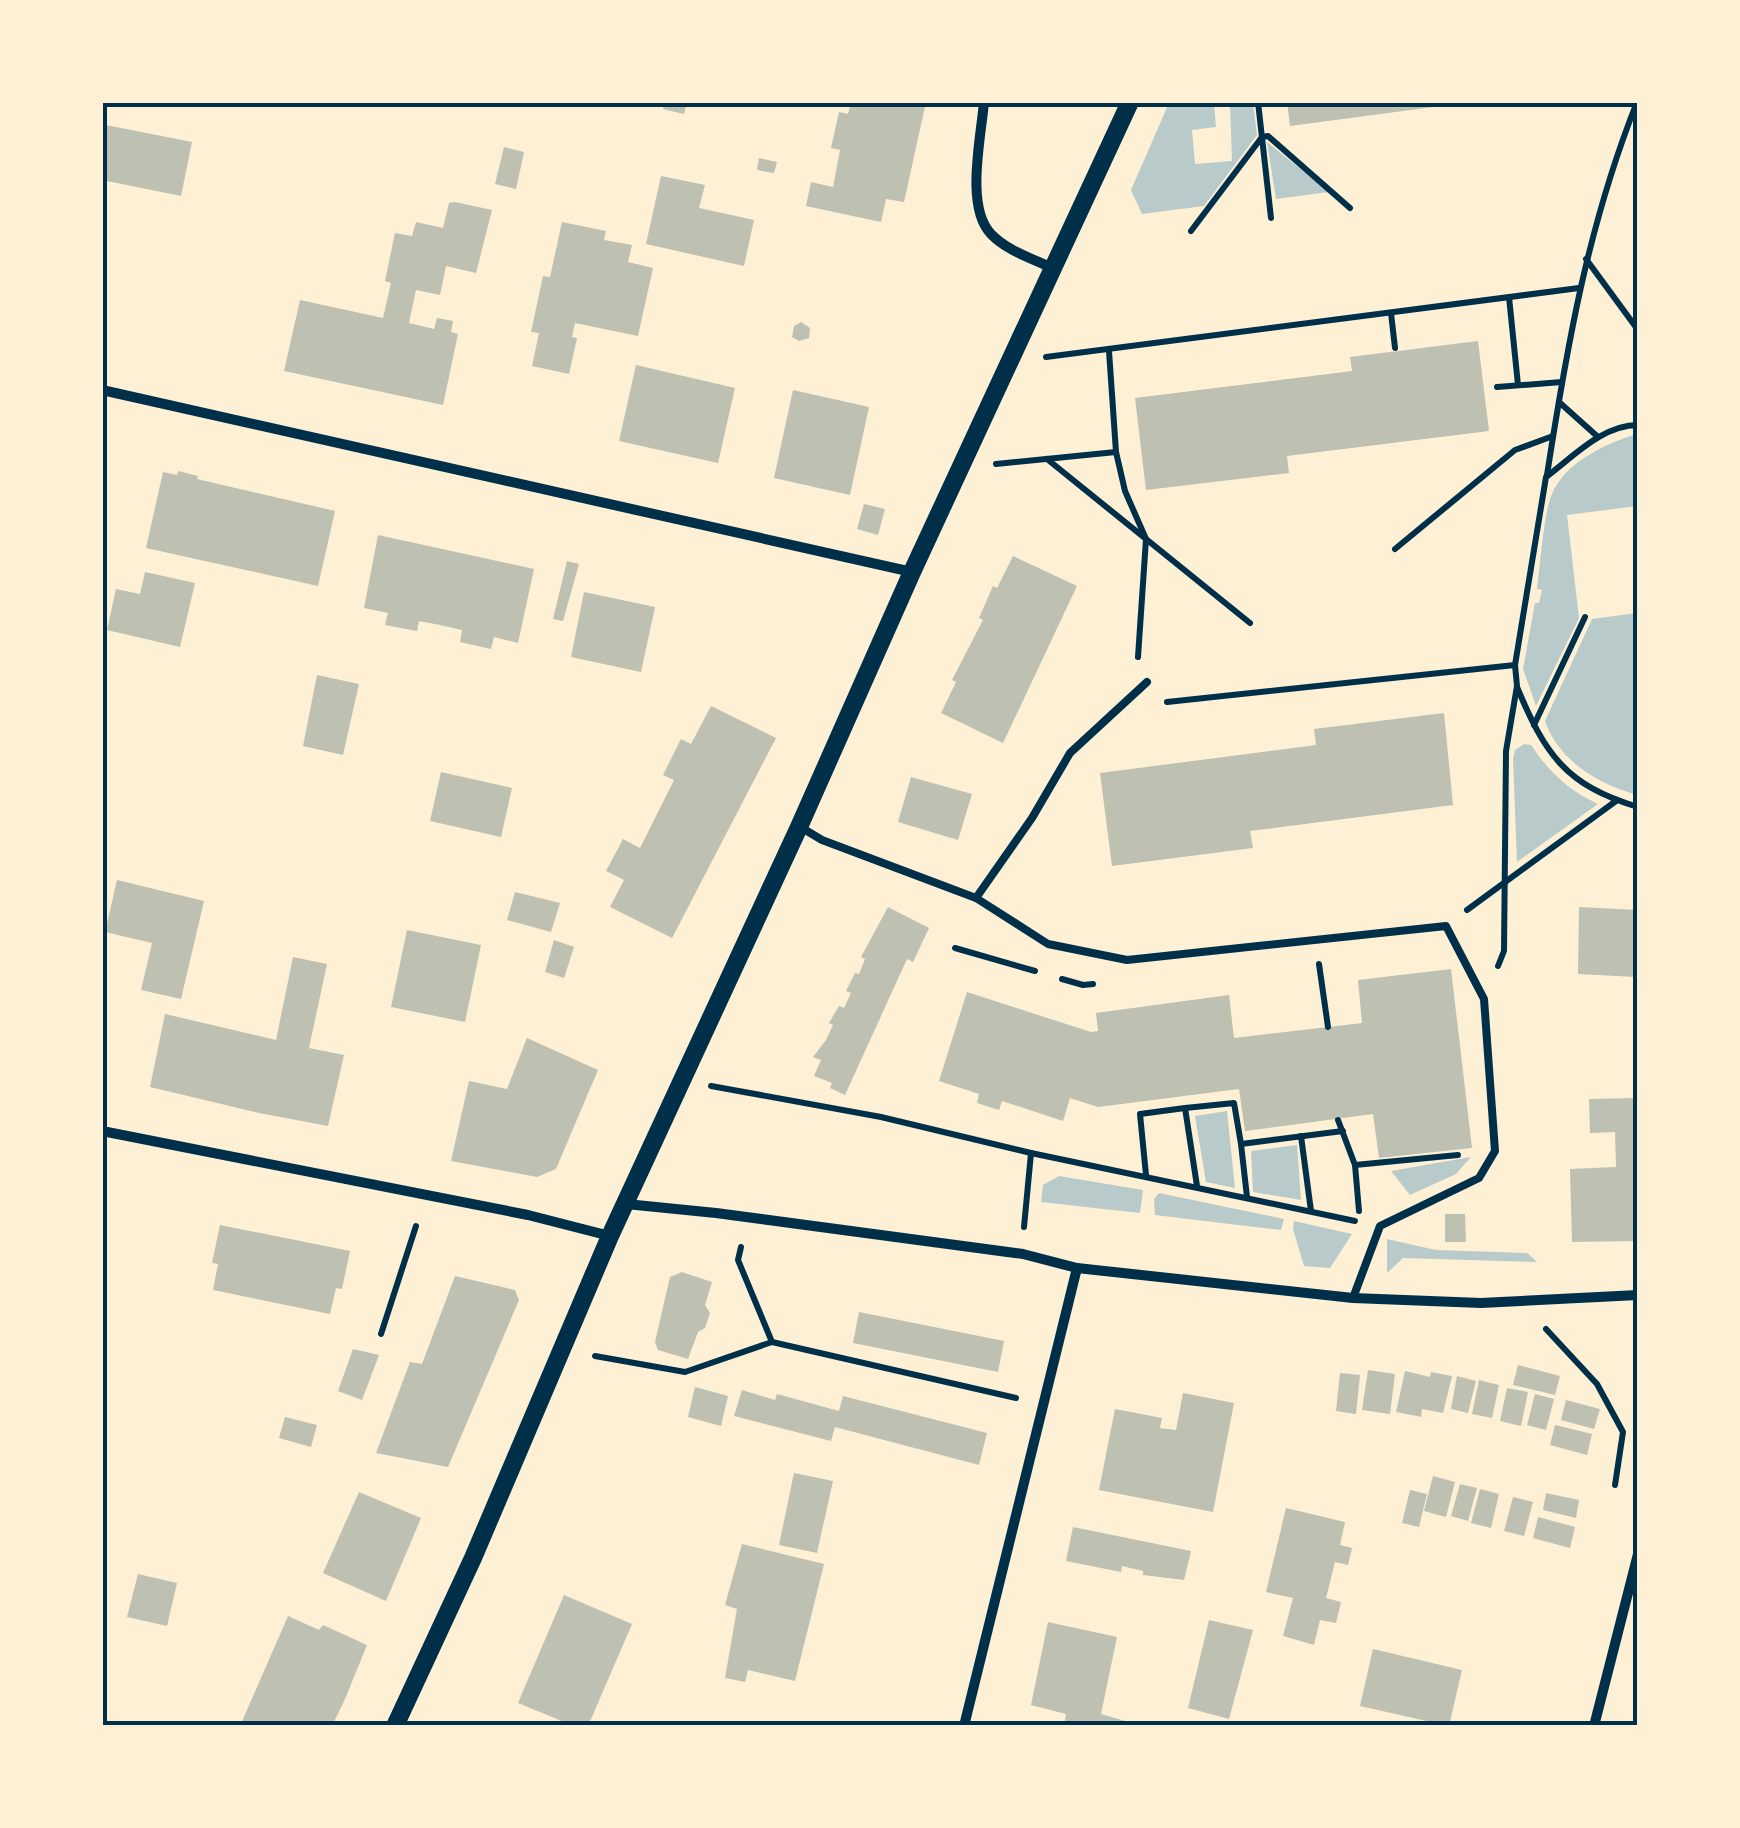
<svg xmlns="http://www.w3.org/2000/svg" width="1740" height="1828" viewBox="0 0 1740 1828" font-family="Ubuntu,sans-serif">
<rect width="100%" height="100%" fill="#fdf0d5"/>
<g fill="#b9caca">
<polygon points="1169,103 1214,103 1216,127 1192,130 1195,164 1232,161 1230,103 1253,103 1257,135 1204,206 1142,214 1131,190"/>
<polygon points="1267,142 1329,192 1276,199"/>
<path d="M1633,435h4v71l-70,9 12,103 -43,88 -13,-37 12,-66h4l3,-13 -5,-1c3,-22 7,-78 15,-95 13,-31 51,-49 81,-59z"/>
<path d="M1637,613h1l-1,182c-39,-11 -78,-34 -92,-74l47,-102z"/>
<path d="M1524,744l7,1c18,27 37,45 67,59l-81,58 -4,-103 2,-9z"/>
<polygon points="1227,1111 1235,1188 1206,1182 1195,1116"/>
<polygon points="1297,1145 1301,1200 1253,1192 1251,1151"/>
<polygon points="1471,1157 1456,1174 1410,1195 1391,1171"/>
<polygon points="1059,1176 1143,1190 1140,1213 1041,1202 1043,1185"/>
<polygon points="1159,1193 1284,1219 1281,1230 1155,1215 1154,1199"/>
<polygon points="1294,1221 1352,1234 1330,1268 1304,1266 1293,1229"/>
<polygon points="1387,1239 1436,1250 1527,1253 1537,1262 1403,1258 1387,1273"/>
</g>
<g fill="#bec0b2">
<polygon points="665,102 687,102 684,114 663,109"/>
<polygon points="851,102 926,102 904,202 886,199 881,222 806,206 811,182 833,187 840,150 831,148 839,112 848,114"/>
<polygon points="1287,102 1432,102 1433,107 1290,126"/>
<polygon points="106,125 192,142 181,196 102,180"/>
<polygon points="504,147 524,152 516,189 495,184"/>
<polygon points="759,158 777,162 774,173 757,170"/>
<polygon points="661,176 705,185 699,208 754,220 744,266 646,244"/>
<polygon points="455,202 492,210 476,273 446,266 440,295 416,290 409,323 434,329 437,318 453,321 451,332 458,334 443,405 284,371 300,300 383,318 391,283 385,281 395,233 412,236 416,222 443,228 449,203"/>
<polygon points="562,222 606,231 604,240 632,245 628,262 653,268 638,336 575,323 572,337 577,338 569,374 532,366 539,333 531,332 543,276 550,277"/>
<polygon points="801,322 810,328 809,338 799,341 792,337 794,326"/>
<polygon points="1478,341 1489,431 1287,456 1289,473 1146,490 1135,398 1352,371 1350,357"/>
<polygon points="636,365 735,388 718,463 619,441"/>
<polygon points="793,390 869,407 850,495 774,478"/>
<polygon points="178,471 198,476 197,479 335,511 318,586 146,548 163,472 177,475"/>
<polygon points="864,504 885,509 878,535 857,529"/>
<polygon points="378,535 534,569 518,643 494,637 491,649 460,642 462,630 440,625 419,621 417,631 385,625 388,613 364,608"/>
<polygon points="1013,556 1077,586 1003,743 941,713 956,682 952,680 983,620 979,618 993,586 997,588"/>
<polygon points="567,561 579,564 563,621 553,619"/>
<polygon points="145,572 195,583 180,647 107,630 116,589 140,594"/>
<polygon points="584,592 655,607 641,672 571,657"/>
<polygon points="317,675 359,684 343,755 303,746"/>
<polygon points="711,706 776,738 672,938 610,907 624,880 606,871 623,839 640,848 674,780 663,775 681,739 691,744"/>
<polygon points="1444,713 1453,805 1250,831 1253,848 1112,866 1100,773 1316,745 1314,729"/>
<polygon points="441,772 512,788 501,837 430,821"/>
<polygon points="911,777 972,794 958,840 898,822"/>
<polygon points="117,880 204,901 181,999 141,990 152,943 105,932"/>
<polygon points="515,892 560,903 551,932 507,920"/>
<polygon points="888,907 929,928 913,962 907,959 845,1095 830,1088 832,1083 814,1076 821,1060 813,1057 826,1040 833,1025 829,1023 839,1006 844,1008 851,993 846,991 855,973 859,974 865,959 861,957"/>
<polygon points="1579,907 1638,910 1636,977 1578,974"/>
<polygon points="407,930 481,945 465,1022 391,1007"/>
<polygon points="554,940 574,947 564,978 545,972"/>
<polygon points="293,957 327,964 309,1048 344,1055 328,1126 259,1113 150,1087 165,1014 276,1040"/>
<polygon points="1451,969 1472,1148 1379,1158 1373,1114 1245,1131 1239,1089 1098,1107 1070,1098 1063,1121 1002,1101 999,1110 977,1103 979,1094 939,1081 967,992 1091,1032 1098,1031 1096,1013 1229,995 1234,1038 1362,1023 1358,980"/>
<polygon points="527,1038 598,1070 556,1169 537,1177 451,1161 469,1081 507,1089"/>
<polygon points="1636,1098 1638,1241 1572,1242 1570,1169 1616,1167 1615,1132 1590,1133 1589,1099"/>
<polygon points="1445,1214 1465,1214 1466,1242 1445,1242"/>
<polygon points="220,1225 350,1251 342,1289 336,1288 330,1314 213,1290 218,1264 212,1263"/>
<polygon points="682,1272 712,1282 705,1305 710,1313 705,1328 698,1332 688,1359 658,1350 655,1342 670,1277"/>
<polygon points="455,1276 515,1290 519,1300 448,1467 376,1453 410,1362 422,1364"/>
<polygon points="859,1312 1004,1341 998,1372 853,1343"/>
<polygon points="353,1349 379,1355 362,1400 338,1391"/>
<polygon points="1518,1365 1560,1376 1555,1395 1513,1385"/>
<polygon points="1368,1370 1395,1374 1390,1414 1362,1410"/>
<polygon points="1405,1371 1430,1377 1431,1372 1452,1376 1443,1413 1422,1409 1421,1417 1396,1412"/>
<polygon points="1340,1373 1360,1375 1356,1414 1336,1411"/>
<polygon points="1457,1376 1476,1381 1468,1413 1451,1409"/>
<polygon points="1479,1380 1499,1385 1492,1418 1472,1414"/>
<polygon points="695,1387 728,1396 721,1426 688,1417"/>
<polygon points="1507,1388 1528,1392 1521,1426 1500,1421"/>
<polygon points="742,1390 775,1400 777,1394 839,1411 843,1396 987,1433 979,1465 835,1427 831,1441 734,1416"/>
<polygon points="1183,1393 1234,1403 1213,1512 1099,1490 1115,1409 1162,1418 1160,1428 1176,1430"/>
<polygon points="1535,1394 1554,1399 1546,1430 1527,1425"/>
<polygon points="1566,1400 1600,1409 1594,1429 1561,1420"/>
<polygon points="285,1417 317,1425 311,1447 279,1438"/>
<polygon points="1555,1425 1592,1434 1587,1455 1550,1445"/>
<polygon points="794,1473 833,1481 817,1553 779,1545"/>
<polygon points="1433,1476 1455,1482 1446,1517 1424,1511"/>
<polygon points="1460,1484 1477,1488 1468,1521 1451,1516"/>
<polygon points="1480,1489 1499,1494 1491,1528 1471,1523"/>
<polygon points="1410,1490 1427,1494 1419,1527 1402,1523"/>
<polygon points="359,1492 421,1518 386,1601 323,1573"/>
<polygon points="1546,1493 1579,1500 1576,1518 1543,1510"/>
<polygon points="1513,1497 1533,1502 1524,1536 1504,1531"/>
<polygon points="1286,1508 1345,1522 1340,1545 1352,1548 1348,1565 1335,1562 1326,1598 1341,1602 1336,1623 1320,1620 1314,1645 1283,1636 1293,1598 1266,1592"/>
<polygon points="1538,1517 1575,1527 1570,1548 1533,1538"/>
<polygon points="1073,1527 1191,1551 1184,1580 1143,1575 1143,1571 1122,1566 1121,1572 1066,1561"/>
<polygon points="742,1544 824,1564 795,1681 748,1670 745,1682 725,1678 737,1609 725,1605"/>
<polygon points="138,1574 177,1583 167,1626 127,1617"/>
<polygon points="564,1595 632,1624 588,1726 574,1726 518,1703"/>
<polygon points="288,1616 319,1630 323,1625 367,1645 345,1699 332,1726 240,1726"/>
<polygon points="1209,1620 1253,1630 1229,1719 1188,1708"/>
<polygon points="1048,1622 1117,1637 1101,1714 1143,1726 1064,1726 1066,1714 1031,1705"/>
<polygon points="1373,1649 1462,1670 1449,1726 1360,1706"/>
</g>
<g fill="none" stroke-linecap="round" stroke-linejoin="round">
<g stroke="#003049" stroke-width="6">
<polyline points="1258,102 1271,218"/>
<polyline points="1191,231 1262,137 1268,136 1350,208"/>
<polyline points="1586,259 1638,330"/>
<polyline points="1509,297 1518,385"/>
<polyline points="1391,313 1395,348"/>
<polyline points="1109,351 1116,452 1125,491 1146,539 1138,657"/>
<polyline points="1046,357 1579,288"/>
<polyline points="1497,387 1562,382"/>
<polyline points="1559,402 1598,437"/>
<polyline points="1047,459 1250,623"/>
<polyline points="996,464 1116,452"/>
<path d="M1547,475c20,-129 41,-250 90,-373"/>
<polyline points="1395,549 1515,450 1553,436"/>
<path d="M1517,687c28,67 48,98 121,120"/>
<polyline points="1167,702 1515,665"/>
<polyline points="1534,725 1585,617"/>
<polyline points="1467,910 1616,801"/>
<polyline points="955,948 1035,971"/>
<polyline points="1319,964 1328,1027"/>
<path d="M1498,966l6,-15 2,-200 11,-65 -2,-21 31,-188c27,-20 56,-52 92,-52"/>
<polyline points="1062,979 1083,985 1093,984"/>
<polyline points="711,1086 881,1117 1031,1153 1355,1221"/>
<polyline points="1185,1108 1234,1103 1241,1144 1343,1131"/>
<polyline points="1338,1120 1355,1165 1359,1211"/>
<polyline points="1301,1136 1311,1211"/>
<polyline points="1241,1144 1247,1197"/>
<polyline points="1355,1165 1458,1155"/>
<polyline points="1146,1175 1140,1114 1185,1108 1197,1186"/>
<polyline points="1024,1227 1031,1153"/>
<polyline points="741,1247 738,1260 772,1342"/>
<polyline points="1546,1329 1597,1384 1623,1432 1615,1485"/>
<polyline points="381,1334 416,1226"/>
<polyline points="595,1356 685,1372 772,1342 1016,1398"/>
</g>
<g stroke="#003049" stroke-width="8">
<polyline points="802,828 822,840 976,898 1032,818 1070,753 1147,682"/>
<polyline points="976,898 1048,944 1127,960 1446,926 1484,999 1495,1151 1479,1178 1380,1226 1353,1298"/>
</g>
<g stroke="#003049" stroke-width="10">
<path d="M984,102c-3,36 -19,105 7,132 16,17 43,25 63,35"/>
<polyline points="102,390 912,572"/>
<polyline points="102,1131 528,1215 610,1236"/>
<polyline points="626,1204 716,1213 1023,1254 1077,1268 1353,1298 1481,1303 1638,1295"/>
<polyline points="964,1726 1077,1268"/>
<polyline points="1594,1726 1638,1554"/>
</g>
<polyline stroke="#003049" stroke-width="18" points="395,1726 473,1558 610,1236 799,827 912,572 1130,102"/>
</g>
<rect width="1740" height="1828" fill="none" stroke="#fdf0d5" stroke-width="210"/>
<rect x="105" y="105" width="1530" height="1618" fill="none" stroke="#003049" stroke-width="4"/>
</svg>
